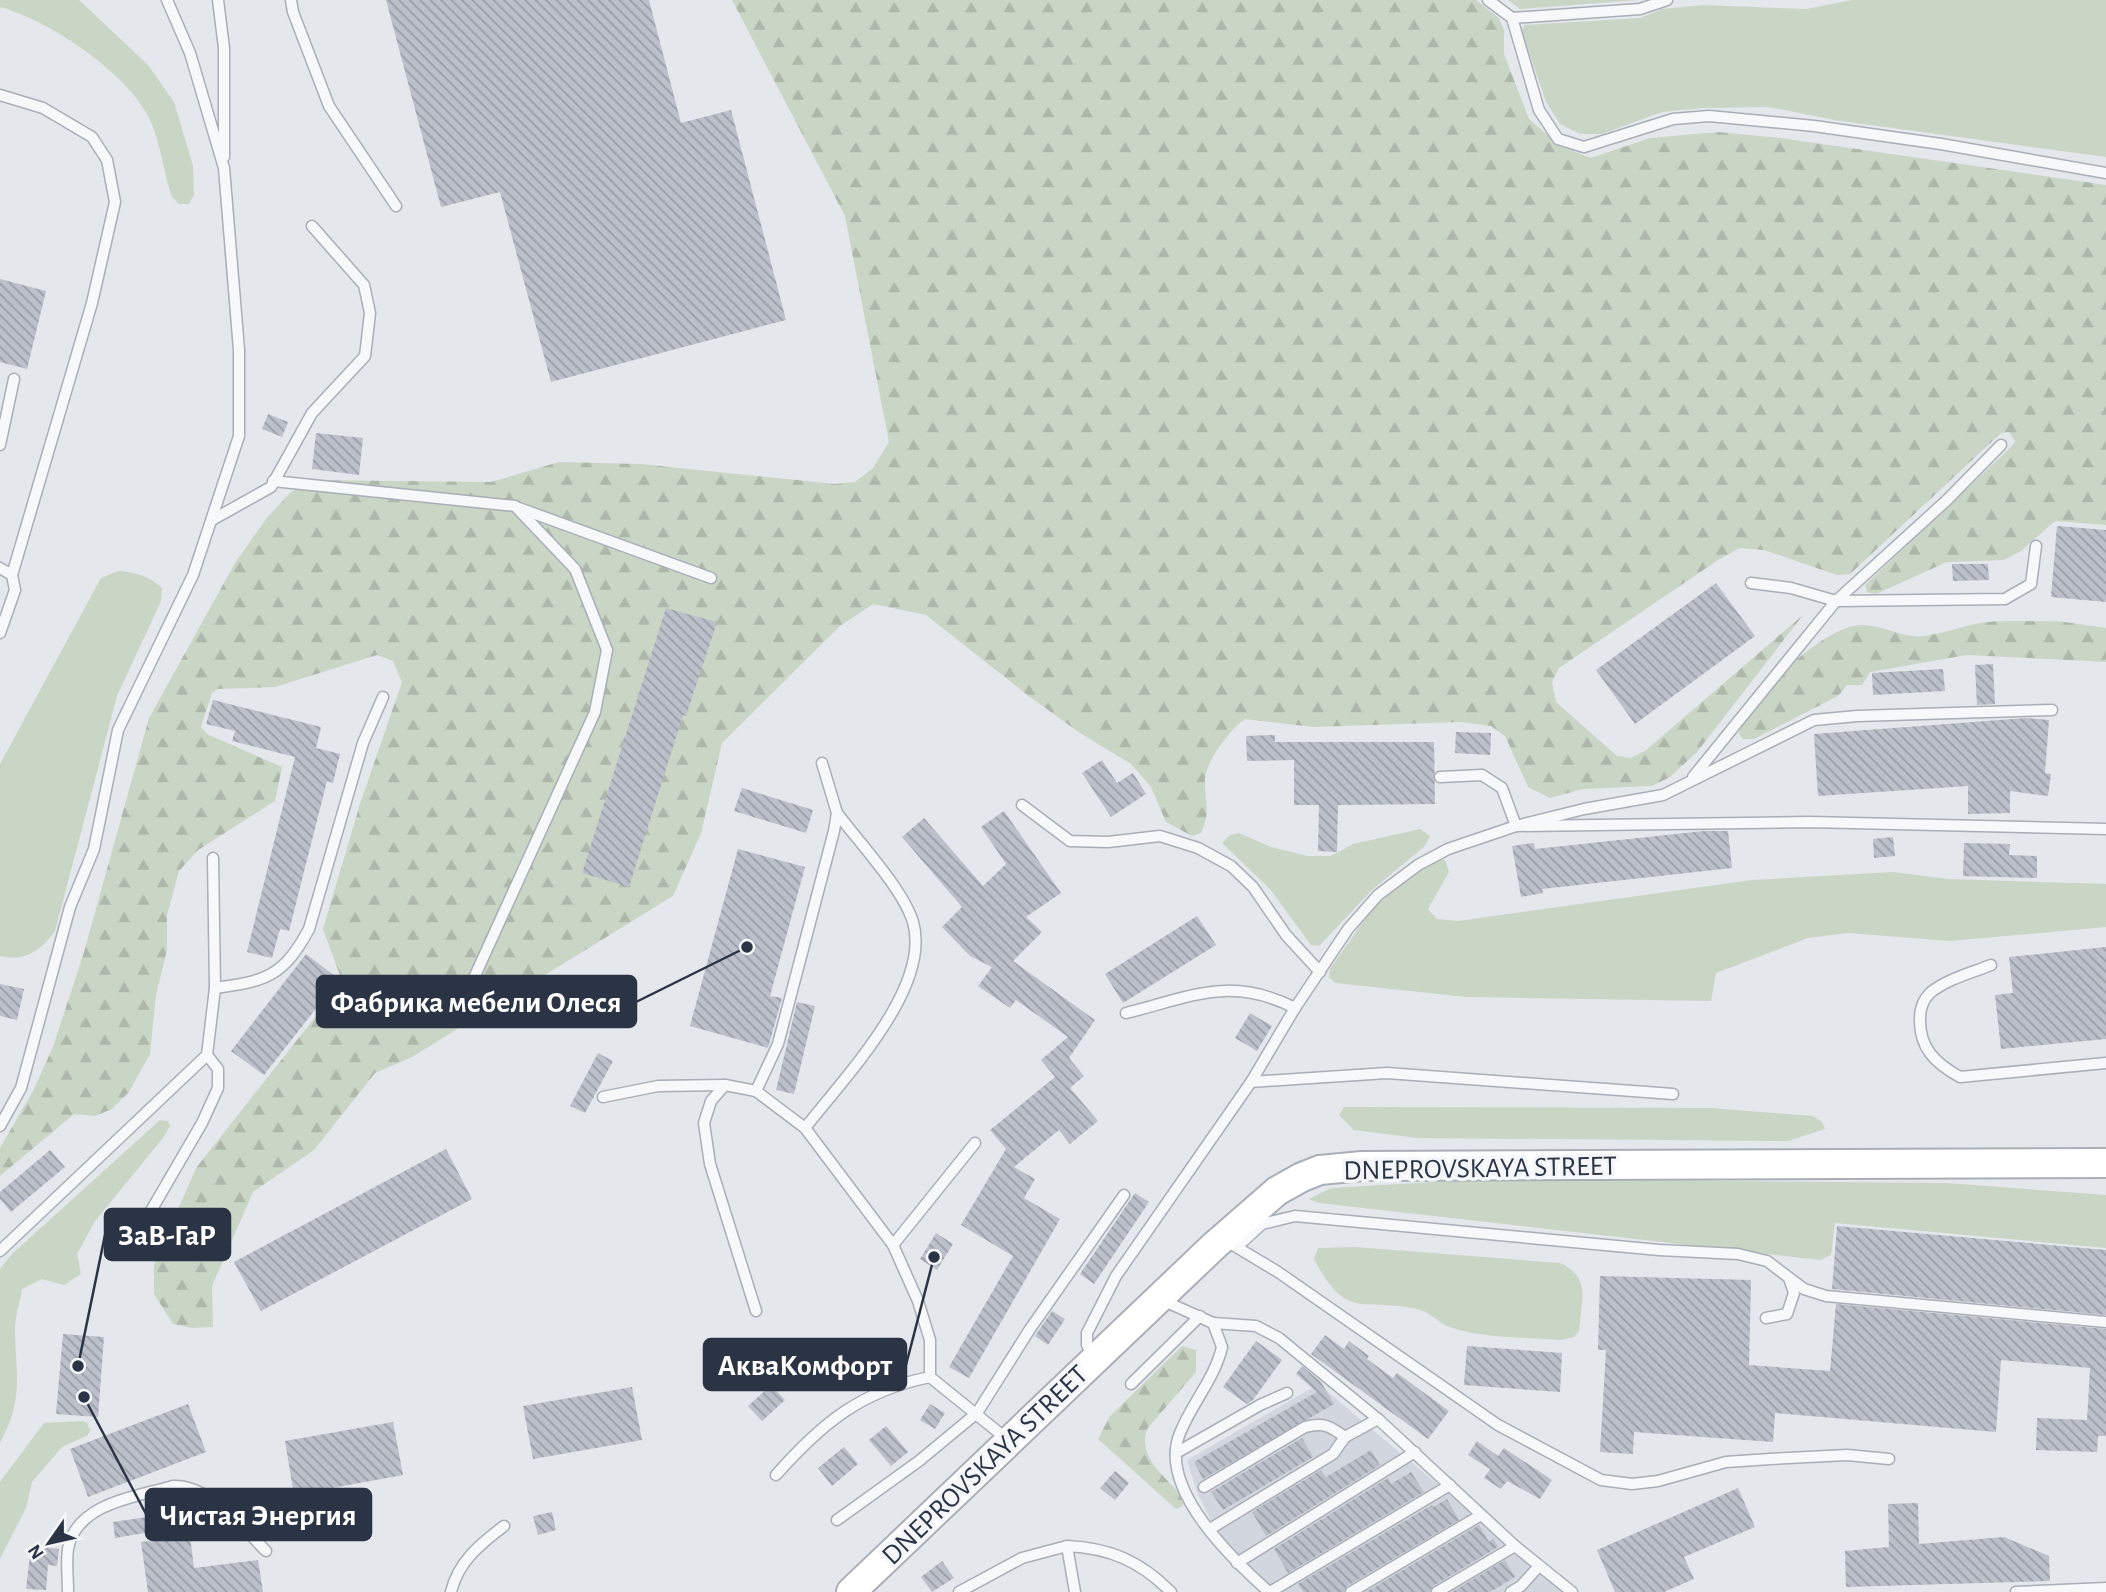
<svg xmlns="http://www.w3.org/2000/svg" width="2106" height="1592" viewBox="0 0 2106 1592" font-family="'Alegreya Sans',sans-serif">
<defs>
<pattern id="forest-firs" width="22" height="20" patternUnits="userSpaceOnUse" patternTransform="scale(1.75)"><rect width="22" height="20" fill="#c9d6c5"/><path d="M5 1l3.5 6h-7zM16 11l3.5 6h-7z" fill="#adb8ab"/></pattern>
<pattern id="building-back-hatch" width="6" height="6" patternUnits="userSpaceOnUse" patternTransform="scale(1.75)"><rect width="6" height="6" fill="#bbc0ca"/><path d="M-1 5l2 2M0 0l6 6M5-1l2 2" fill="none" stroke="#989da6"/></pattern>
</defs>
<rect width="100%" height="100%" fill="#e4e7ec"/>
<polygon fill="#d2d6de" points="1319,1384 1362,1421 1567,1592 1277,1592 1238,1557 1215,1529 1197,1492 1187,1460"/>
<g fill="#c9d6c5">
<path d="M0,0h79l69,65 26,37 19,64 1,29 -5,9h-10l-7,-7c-8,-23 -11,-50 -20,-73 -20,-49 -103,-104 -152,-117z"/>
<polygon points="1508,0 1639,0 1520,9"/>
<polygon points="1852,0 2106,0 2106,157 1834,120 1769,107 1703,108 1662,112 1602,134 1580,134 1560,124 1546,102 1522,31 1524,25 1640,18 1662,9 1703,5 1806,9"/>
<path d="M118,571c18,1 31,5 44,17l-1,13 -44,95 -62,235c-14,20 -31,31 -55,25v-192l101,-186z"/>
<polygon points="1420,829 1430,836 1425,846 1372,890 1319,946 1311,945 1270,889 1222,843 1230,835 1239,833 1271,847 1308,856 1331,856 1353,844"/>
<polygon points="1439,860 1445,860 1449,872 1428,909 1437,919 1458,921 1752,880 1893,872 1948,879 2106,884 2106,927 1950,941 1848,933 1808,938 1716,973 1711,1001 1466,997 1335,983 1329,977 1330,969 1372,909 1409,878"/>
<polygon points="1344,1107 1711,1108 1813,1116 1822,1122 1825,1129 1788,1141 1417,1138 1354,1130 1339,1115"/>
<path d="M160,1120l8,1 2,5 -7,12 -68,83 -18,33 4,20 -17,11 -22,-6 -20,10c-2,12 -6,25 -7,37 0,50 10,70 -15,117v-174l12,-15z"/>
<polygon points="1486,1179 1947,1183 2106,1195 2106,1248 1835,1223 1831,1255 1820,1260 1319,1203 1309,1199 1331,1188"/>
<path d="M1355,1247l205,16c32,15 21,38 19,68l-5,6 -12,3c-35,-3 -79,-1 -112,-13 -12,-4 -21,-16 -33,-18 -55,-12 -70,13 -103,-50l4,-11z"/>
<polygon points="82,1421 87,1423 90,1430 88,1435 62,1447 32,1482 26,1508 0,1559 0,1482 44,1423"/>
</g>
<g fill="url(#forest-firs)">
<path d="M732,0h744l23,18 5,12v24l25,65 31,27 31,12 59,-20 68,-6 62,6 326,47v340l-51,-4 -34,30 -17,9 -57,2 -71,32 -9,-2 -2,-7 145,-137 5,-7 -6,-9 -8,1 -151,141 -13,1 -73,-25 -24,-2 -22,12 -159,108 -7,14 4,20 61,54 13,2 15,-7 158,-136 -106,137 -27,25 -18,9 -69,3 -33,9 -22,-11 -23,-51 -14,-10 -31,-4 -146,5 -69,-8c-14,9 -39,43 -40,59 -1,26 7,29 -4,55l-9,3 -26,-14 -15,-35 -20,-23 -51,-31 -50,-36 -104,-82 -53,-11 -33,22 -118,117 -21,90 -28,63 -261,161 -37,16 -61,77 -61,42 -41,94 1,41 -21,1 -19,-4 -19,-30v-29l42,-97 143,-181 2,-9 -18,-49 37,-125 42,-122 -9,-21 -16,-6 -102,32 -57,2 -6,4 -11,34 6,7 75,33 -7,34 -77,49 -19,21 -12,44v35l-11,45 -6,59 -21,38 -17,17 -17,7 -21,-2 -74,62v-28l33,-57 20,-44 31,-95 65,-234 86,-155 31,-44 22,-24 19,-15 184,2 68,-20 82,2 194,20 20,-2 18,-14 16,-26 -44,-226z"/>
<path d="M2058,621l48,7v34l-139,-7 -97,17 -8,13h-15l-9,11 -84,43h-11l-4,-5c6,-34 86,-110 123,-109 22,0 41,14 63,11 21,-3 42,-12 63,-14 23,-2 47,0 70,-1z"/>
<path d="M1182,1346l14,4v22l-49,57c-10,29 19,48 36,68v9l-7,3 -78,-70 12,-23z"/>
</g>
<g fill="url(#building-back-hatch)">
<polygon points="386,0 649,0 681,123 731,110 786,320 551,382 500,192 441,207"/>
<polygon points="0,279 46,291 27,369 0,362"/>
<polygon points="268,414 288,422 282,437 262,429"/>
<polygon points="316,433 363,438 359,475 312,469"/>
<polygon points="2057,526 2106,530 2106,602 2051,597"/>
<polygon points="1952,564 1988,564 1989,580 1953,581"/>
<polygon points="1716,583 1755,636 1635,724 1596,670"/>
<polygon points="666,608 717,622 686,716 683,715 629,887 582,873"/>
<polygon points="1993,664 1995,704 1977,705 1975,665"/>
<polygon points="1943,669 1945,691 1873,695 1872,673"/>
<polygon points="213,700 321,727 316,748 340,754 333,783 327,781 289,931 280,929 272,958 247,952 295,757 232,741 235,731 206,724"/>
<polygon points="2026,718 2049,720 2045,773 2051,774 2048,796 2010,791 2010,813 1968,814 1968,786 1818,796 1814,734"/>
<polygon points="1456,732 1491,733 1490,755 1455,753"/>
<polygon points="1275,735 1275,742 1434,742 1435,804 1338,805 1337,852 1318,851 1319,805 1294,805 1294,760 1247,761 1246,736"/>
<polygon points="1102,760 1117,783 1133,773 1146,794 1111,817 1082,773"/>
<polygon points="742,788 813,810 806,833 734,811"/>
<polygon points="1004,811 1061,893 1026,917 1042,932 1013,961 1095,1020 1069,1058 1084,1076 1070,1088 1098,1121 1070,1144 1059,1130 1014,1167 1035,1179 1024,1198 1060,1219 969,1378 949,1367 1013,1256 961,1225 1006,1149 990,1130 1055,1077 1041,1060 1068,1037 1016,1000 1010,1008 978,986 992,967 970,956 942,927 962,907 902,837 924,818 983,886 1006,864 981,827"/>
<polygon points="1704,831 1728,831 1732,868 1542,889 1543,893 1521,897 1512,846 1534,843 1535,849"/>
<polygon points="1893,837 1895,856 1874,858 1873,839"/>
<polygon points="1964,843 2010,844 2009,855 2037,856 2037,878 1963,876"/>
<polygon points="738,849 805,867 770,996 782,998 768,1048 690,1026"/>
<polygon points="1197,916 1216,945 1123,1003 1105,974"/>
<polygon points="2106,947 2106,1039 2001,1049 1995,995 2013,993 2009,957"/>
<polygon points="306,954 339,979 264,1075 231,1051"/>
<polygon points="0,984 24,989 17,1020 0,1016"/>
<polygon points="797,1002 815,1006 794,1094 776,1090"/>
<polygon points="1250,1013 1272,1026 1257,1051 1235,1038"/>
<polygon points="598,1053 613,1061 585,1113 570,1106"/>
<polygon points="446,1149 472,1199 261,1311 234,1262"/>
<polygon points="50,1150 65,1167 11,1212 0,1199 0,1192"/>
<polygon points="1135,1193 1149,1202 1094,1284 1080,1274"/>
<polygon points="1837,1226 2106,1250 2106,1315 1832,1289"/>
<polygon points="936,1233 953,1244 937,1270 920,1259"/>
<polygon points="1600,1276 1751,1280 1749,1365 1830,1371 1836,1304 2106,1329 2106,1436 2098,1436 2097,1452 2036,1450 2037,1418 2087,1420 2090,1368 2001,1360 1996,1432 1775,1413 1773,1442 1634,1432 1633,1454 1600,1452 1606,1350 1598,1350"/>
<polygon points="1052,1311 1065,1319 1048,1345 1035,1336"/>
<polygon points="63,1334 104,1337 98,1417 56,1414"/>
<polygon points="1325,1335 1344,1349 1349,1341 1369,1356 1367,1359 1393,1378 1397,1373 1449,1411 1428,1439 1311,1354"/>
<polygon points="1256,1341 1282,1360 1253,1400 1247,1404 1223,1387"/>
<polygon points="1467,1346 1562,1353 1560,1392 1464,1385"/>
<polygon points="1302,1366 1321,1382 1334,1404 1203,1479 1194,1462 1317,1392 1296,1374"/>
<polygon points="771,1385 785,1400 762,1421 748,1406"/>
<polygon points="632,1387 642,1440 533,1459 523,1406"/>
<polygon points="188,1404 206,1452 88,1497 70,1449"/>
<polygon points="930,1404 945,1413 935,1429 920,1420"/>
<polygon points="393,1422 403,1475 294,1495 285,1441"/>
<polygon points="886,1426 908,1452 891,1466 869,1440"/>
<polygon points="1302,1438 1313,1457 1223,1510 1211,1492"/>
<polygon points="1477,1441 1498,1456 1504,1448 1552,1480 1540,1499 1507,1481 1501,1489 1484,1478 1490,1469 1468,1455"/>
<polygon points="844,1447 858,1464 832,1486 818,1468"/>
<polygon points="1371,1450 1380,1465 1266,1536 1252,1512 1321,1470 1326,1477"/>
<polygon points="1115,1471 1129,1483 1115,1500 1100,1488"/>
<polygon points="1411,1472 1424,1492 1288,1573 1274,1549 1388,1478 1391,1484"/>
<polygon points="1738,1488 1755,1527 1684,1557 1694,1579 1664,1592 1615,1592 1597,1550"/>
<polygon points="1447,1499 1459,1520 1347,1586 1344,1592 1303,1592 1298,1584 1432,1505 1433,1507"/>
<polygon points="1918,1503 1919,1544 2004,1537 2049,1556 2050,1581 1846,1587 1845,1551 1889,1547 1888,1504"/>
<polygon points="552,1512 556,1530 538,1535 533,1516"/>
<polygon points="147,1517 150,1532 115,1538 113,1522"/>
<polygon points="1479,1525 1489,1542 1493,1538 1498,1547 1433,1586 1430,1592 1366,1592"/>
<polygon points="190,1536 194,1568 258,1560 263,1592 148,1592 141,1542"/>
<polygon points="31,1546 59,1549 57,1566 48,1565 46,1590 26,1589"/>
<polygon points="1505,1560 1515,1577 1490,1592 1452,1592"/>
<polygon points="942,1561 954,1578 932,1592 921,1577"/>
</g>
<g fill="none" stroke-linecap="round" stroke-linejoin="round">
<g stroke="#a9aeb7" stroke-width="13">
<g id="service">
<polyline points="218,0 224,48 224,157"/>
<polyline points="291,0 293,12 329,106 396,206"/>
<polyline points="1488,0 1512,18 1539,110 1558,139 1584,147 1673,119 1709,116 1814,126 1941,144 2106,173"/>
<polyline points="1512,18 1640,9 1667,0"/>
<polyline points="0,95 43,108 92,137 107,160 115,202 92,303 12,575"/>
<polyline points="0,445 14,379"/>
<polyline points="273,481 515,506 575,569 607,650 595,712 473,980"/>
<polyline points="519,508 711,578"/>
<polyline points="212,520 271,487 312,413 365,356 370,313 364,285 312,226"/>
<polyline points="0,568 12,575 15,590 0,633"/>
<polyline points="1751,583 1791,588 1836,601 2005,599 2031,584 2036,546"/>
<polyline points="1440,777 1482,775 1502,788 1516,826 1809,822 2106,829"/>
<polyline points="1693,777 1836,601 1947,500 2001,445"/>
<polyline points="1022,805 1070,841 1108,842 1160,836 1198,848 1231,866 1253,887 1286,935 1320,972"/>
<path d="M1991,965c-20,8 -44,14 -61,28 -7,7 -10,15 -10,25 -1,30 15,45 40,59l146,-14"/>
<path d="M215,988c51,-7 68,-11 94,-59l54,-186 20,-46"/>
<path d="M1126,1013c65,-16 104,-38 169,-5"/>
<polyline points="1251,1082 1387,1073 1673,1094"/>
<polyline points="756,1091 778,1044 834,831 837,813 822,763"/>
<polyline points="603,1097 658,1086 725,1085"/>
<polyline points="0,1126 21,1088 70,907 94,849 118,730 193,575 239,436 239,350 224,168 190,53 167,0"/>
<path d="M805,1128c38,-49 127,-140 108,-206 -10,-33 -55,-81 -76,-109"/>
<polyline points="893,1245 975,1143"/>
<polyline points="1233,1245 1278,1272 1498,1425 1601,1480 1632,1484 1658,1481 1726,1462 1770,1459 1847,1455 1889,1459"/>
<polyline points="1238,1246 1262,1224 1295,1216 1659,1250 1738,1254 1767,1261 1804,1289 1826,1296 2106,1322"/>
<polyline points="0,1251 207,1055 215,988 213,858"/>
<polyline points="127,1252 202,1123 218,1088 218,1069 207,1055"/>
<path d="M1162,1300l51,23 9,24c-7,31 -30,56 -42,86 -23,55 52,126 89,159"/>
<polyline points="756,1311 710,1164 704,1123 711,1101 725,1085 756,1091 805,1128 893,1245 918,1301 930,1340 930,1377 1008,1440"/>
<polyline points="1766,1318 1787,1314 1794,1293 1789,1278"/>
<polyline points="1213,1323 1256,1326 1279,1338 1378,1419 1515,1546 1572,1592"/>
<polyline points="1092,1356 1087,1345 1087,1333 1116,1276 1251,1082 1295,1008 1348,929 1378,895 1418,865 1448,849 1516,826 1584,809 1663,795 1814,720 1857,716 2052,710"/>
<polyline points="1131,1384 1200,1316"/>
<polyline points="1176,1453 1260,1405 1287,1393"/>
<path d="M776,1475c46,-52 85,-84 154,-98"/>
<path d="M1204,1487l101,-60c18,-5 25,-1 40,10"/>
<polyline points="837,1520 919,1461 977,1413 1030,1329 1124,1195"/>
<polyline points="1210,1529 1333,1454 1345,1437 1378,1419"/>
<path d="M1067,1546c43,2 73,15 104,46"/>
<polyline points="1237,1563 1415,1452"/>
<path d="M68,1592c0,-14 -2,-30 0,-43 8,-46 68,-52 105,-63 38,-1 69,41 93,65"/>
<path d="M451,1592c7,-30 29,-48 53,-66"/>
<polyline points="959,1592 1022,1558 1067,1546 1075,1592"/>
<polyline points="1270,1592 1450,1485"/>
<polyline points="1351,1592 1481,1515"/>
<polyline points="1437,1592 1515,1546"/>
<polyline points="1511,1592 1521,1586 1539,1566"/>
<polyline points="2016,1592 2106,1588"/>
</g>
</g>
<g stroke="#a9aeb7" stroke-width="32">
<polyline id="secondary" points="851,1592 1215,1245 1277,1191 1302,1177 1320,1170 1362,1166 2106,1163"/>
</g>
<use href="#service" stroke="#f7f8fa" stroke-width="10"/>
<use href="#secondary" stroke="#fff" stroke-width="28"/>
</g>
<g text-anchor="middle" stroke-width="7" stroke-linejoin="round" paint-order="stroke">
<g font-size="28" fill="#2b3445" stroke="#f4f6f9">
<text transform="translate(1480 1167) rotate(-1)" y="10">DNEPROVSKAYA STREET</text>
<text transform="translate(984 1464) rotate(-44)" y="10">DNEPROVSKAYA STREET</text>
</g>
</g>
<path fill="none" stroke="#2b3445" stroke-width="2.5" d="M747 947L636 1002M78 1366L105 1235M934 1257L906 1365M84 1397L146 1514"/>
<g fill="#2b3445" stroke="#f4f6f9" stroke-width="2.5">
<circle cx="747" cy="947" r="7"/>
<circle cx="78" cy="1366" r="7"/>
<circle cx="934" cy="1257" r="7"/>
<circle cx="84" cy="1397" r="7"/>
</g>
<g fill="#2b3445" stroke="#2b3445" stroke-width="2.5">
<rect x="317" y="976" width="319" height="51" rx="7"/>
<rect x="105" y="1209" width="125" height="51" rx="7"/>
<rect x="704" y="1339" width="202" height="51" rx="7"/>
<rect x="146" y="1489" width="225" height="51" rx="7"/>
</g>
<g font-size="30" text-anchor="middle" font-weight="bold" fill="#fff">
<text x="476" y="1012">Фабрика мебели Олеся</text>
<text x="167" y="1245">ЗаВ-ГаР</text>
<text x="805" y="1375">АкваКомфорт</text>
<text x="258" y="1525">Чистая Энергия</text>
</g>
<g transform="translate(49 1543) rotate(236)" stroke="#f4f6f9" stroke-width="5" paint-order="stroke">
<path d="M0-5L12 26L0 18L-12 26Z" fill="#2b3445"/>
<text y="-10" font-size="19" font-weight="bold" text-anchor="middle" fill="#2b3445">N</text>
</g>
</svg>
